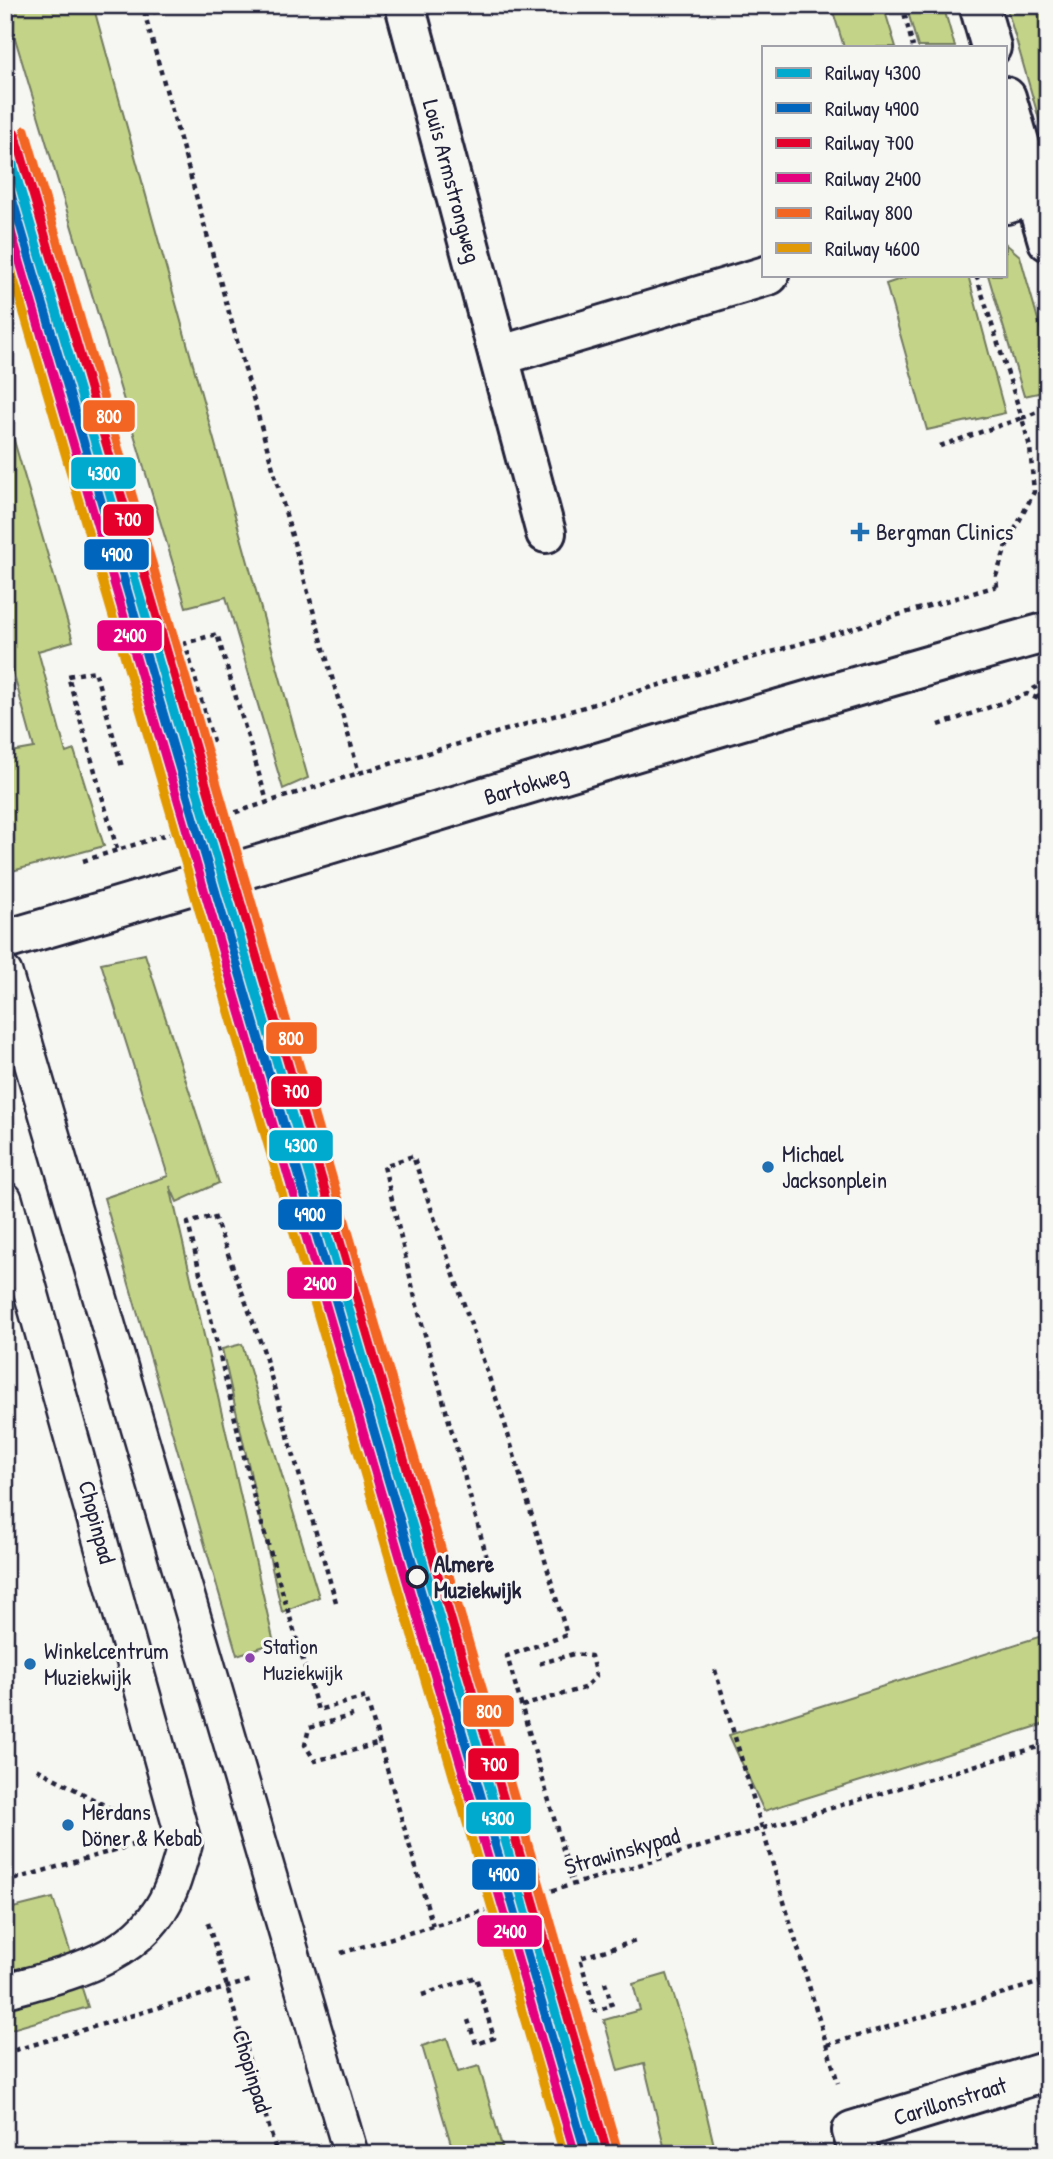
<svg xmlns="http://www.w3.org/2000/svg" width="1053" height="2159" viewBox="0 0 1053 2159" font-family="'Patrick Hand',sans-serif">
<rect width="100%" height="100%" fill="#f6f6f2"/>
<filter id="ink" filterUnits="userSpaceOnUse"><feTurbulence type="fractalNoise" baseFrequency=".0143" numOctaves="2"/><feDisplacementMap in="SourceGraphic" scale="14" xChannelSelector="R" yChannelSelector="G"/><feConvolveMatrix kernelMatrix="1 2 1 2 8 2 1 2 1" color-interpolation-filters="sRGB"/></filter>
<g filter="url(#ink)">
<g fill="#c3d387" stroke="#727a61" stroke-width="2">
<polygon points="5,5 93,5 308,778 283,789 226,597 186,607"/>
<polygon points="831,5 883,5 896,47 844,47"/>
<polygon points="906,5 943,5 955,47 918,47"/>
<polygon points="1006,5 1048,5 1048,150"/>
<polygon points="1006,244 1020,256 1048,355 1048,391 1024,396 988,275 1006,275"/>
<polygon points="912,275 968,275 1005,413 927,430 886,284"/>
<polygon points="5,410 73,641 38,651 66,753 74,750 104,846 5,873 5,753 34,748 5,643"/>
<polygon points="145,954 219,1183 177,1202 170,1186 274,1643 237,1655 104,1198 168,1176 101,963"/>
<polygon points="242,1344 319,1597 282,1612 222,1349"/>
<polygon points="1048,1634 1048,1723 764,1811 729,1735"/>
<polygon points="53,1898 88,2007 5,2031 5,1910"/>
<polygon points="667,1974 692,2052 716,2154 666,2154 644,2064 618,2071 604,2020 640,2010 633,1984"/>
<polygon points="447,2038 458,2072 479,2066 504,2154 454,2154 422,2046"/>
</g>
<g fill="none" stroke-linecap="round" stroke-linejoin="round">
<g stroke="#22223b" stroke-width="38">
<g id="lane">
<polyline points="5,973 351,2154"/>
<path d="M5,1199l180,646c-5,15 -9,32 -15,46 -28,68 -102,82 -165,100"/>
</g>
</g>
<g stroke="#22223b" stroke-width="44">
<g id="street">
<polyline points="405,5 546,533"/>
<polyline points="1006,204 1035,195"/>
<polyline points="499,356 769,275"/>
<path d="M5,940c348,-101 694,-211 1043,-308"/>
<polyline points="859,2154 852,2131 1048,2071"/>
</g>
</g>
<g stroke="#22223b" stroke-width="44">
<g id="secondary">
<polyline points="979,5 991,47"/>
<polyline points="1006,97 1048,241"/>
</g>
</g>
<g stroke="#22223b" stroke-width="4.5" stroke-dasharray="5 5" stroke-linecap="butt">
<polyline points="142,5 145,15"/>
<polyline points="177,5 145,15 359,773"/>
<polyline points="902,5 913,47"/>
<polyline points="976,275 1022,418 1048,408"/>
<polyline points="940,446 1022,418 1030,447 1034,492 1007,545 996,576 997,587"/>
<polyline points="1041,700 1048,703"/>
<polyline points="939,725 1027,694 1041,700 1034,686"/>
<polyline points="213,742 185,643 217,634 267,801"/>
<polyline points="117,849 68,676 95,671 122,767"/>
<polyline points="83,861 359,773 997,586"/>
<polyline points="487,1558 416,1302 384,1166 413,1156 504,1421 567,1635 507,1656 573,1884"/>
<polyline points="336,1602 263,1349 214,1216 188,1223 254,1498 318,1710 366,1697 433,1926"/>
<polyline points="715,1670 838,2083"/>
<polyline points="522,1706 584,1688 596,1676 591,1656 573,1654 538,1664"/>
<polyline points="353,1715 309,1728 305,1745 315,1761 380,1743"/>
<polyline points="37,1769 128,1818"/>
<polyline points="5,1882 136,1844"/>
<polyline points="208,1923 277,2154"/>
<polyline points="341,1953 1048,1744"/>
<polyline points="605,1982 612,2006 595,2011 580,1958 636,1941"/>
<polyline points="422,1995 476,1977 494,2038 476,2044 468,2020"/>
<polyline points="827,2045 1048,1980"/>
<polyline points="5,2053 252,1980"/>
</g>
<use href="#lane" stroke="#f6f6f2" stroke-width="33"/>
<use href="#street" stroke="#f6f6f2" stroke-width="38"/>
<use href="#secondary" stroke="#f6f6f2" stroke-width="38"/>
<g stroke="#f6f6f2" stroke-width="14">
<polyline id="rail-1" points="5,137 597,2154"/>
</g>
<g stroke="#f6f6f2" stroke-width="14">
<polyline id="rail-2" points="5,174 586,2154"/>
</g>
<g stroke="#f6f6f2" stroke-width="14">
<polyline id="rail-3" points="15,133 607,2151"/>
</g>
<g stroke="#f6f6f2" stroke-width="14">
<polyline id="rail-4" points="5,211 575,2154"/>
</g>
<g stroke="#f6f6f2" stroke-width="14">
<polyline id="rail-5" points="25,130 617,2148"/>
</g>
<g stroke="#f6f6f2" stroke-width="14">
<polyline id="rail-6" points="5,249 564,2154"/>
</g>
<use href="#rail-1" stroke="#00a9ce" stroke-width="9"/>
<use href="#rail-2" stroke="#0065bd" stroke-width="9"/>
<use href="#rail-3" stroke="#e4002b" stroke-width="9"/>
<use href="#rail-4" stroke="#e5007d" stroke-width="9"/>
<use href="#rail-5" stroke="#f26522" stroke-width="9"/>
<use href="#rail-6" stroke="#e29906" stroke-width="9"/>
</g>
</g>
<g fill="#1f6fb2" stroke="#f6f6f2" stroke-width="2.5">
<path d="M856.5 521.5h7v7h7v7h-7v7h-7v-7h-7v-7h7z"/>
<circle cx="768" cy="1167" r="7"/>
<circle cx="30" cy="1664" r="7"/>
<circle cx="68" cy="1825" r="7"/>
</g>
<circle fill="#f6f6f2" stroke="#22223b" stroke-width="3.5" cx="417" cy="1577" r="10"/>
<circle fill="#8e44ad" stroke="#f6f6f2" stroke-width="2.5" cx="250" cy="1658" r="6"/>
<g text-anchor="middle" stroke-width="6" stroke-linejoin="round" paint-order="stroke">
<g font-size="21" fill="#22223b" stroke="#f6f6f2" text-anchor="start">
<text x="263" y="1654">Station<tspan x="263" dy="26">Muziekwijk</tspan></text>
</g>
<g font-size="23" fill="#22223b" stroke="#f6f6f2">
<text transform="translate(452 181) rotate(75)" y="8">Louis Armstrongweg</text>
<text transform="translate(526 785) rotate(-17)" y="8">Bartokweg</text>
<text transform="translate(97 1522) rotate(75)" y="8">Chopinpad</text>
<text transform="translate(622 1851) rotate(-16)" y="8">Strawinskypad</text>
<text transform="translate(252 2071) rotate(73)" y="8">Chopinpad</text>
<text transform="translate(950 2101) rotate(-17)" y="8">Carillonstraat</text>
</g>
<g font-size="23" fill="#22223b" stroke="#f6f6f2" text-anchor="start">
<text x="876" y="540">Bergman Clinics</text>
<text x="782" y="1162">Michael<tspan x="782" dy="26">Jacksonplein</tspan></text>
<text x="44" y="1659">Winkelcentrum<tspan x="44" dy="26">Muziekwijk</tspan></text>
<text x="82" y="1820">Merdans<tspan x="82" dy="26">Döner &amp; Kebab</tspan></text>
</g>
<g font-size="23" font-weight="bold" fill="#22223b" stroke="#f6f6f2" text-anchor="start">
<text x="434" y="1572">Almere<tspan x="434" dy="26">Muziekwijk</tspan></text>
</g>
</g>
<g stroke="#f6f6f2" stroke-width="2.5">
<rect x="82" y="399" width="54" height="34" rx="7" fill="#f26522"/>
<rect x="70" y="456" width="67" height="34" rx="7" fill="#00a9ce"/>
<rect x="102" y="503" width="53" height="34" rx="7" fill="#e4002b"/>
<rect x="83" y="538" width="67" height="33" rx="7" fill="#0065bd"/>
<rect x="96" y="619" width="67" height="33" rx="7" fill="#e5007d"/>
<rect x="265" y="1021" width="53" height="34" rx="7" fill="#f26522"/>
<rect x="270" y="1075" width="53" height="33" rx="7" fill="#e4002b"/>
<rect x="268" y="1129" width="66" height="33" rx="7" fill="#00a9ce"/>
<rect x="277" y="1198" width="66" height="33" rx="7" fill="#0065bd"/>
<rect x="286" y="1266" width="67" height="34" rx="7" fill="#e5007d"/>
<rect x="462" y="1694" width="53" height="34" rx="7" fill="#f26522"/>
<rect x="467" y="1747" width="53" height="34" rx="7" fill="#e4002b"/>
<rect x="465" y="1801" width="67" height="34" rx="7" fill="#00a9ce"/>
<rect x="471" y="1858" width="66" height="33" rx="7" fill="#0065bd"/>
<rect x="476" y="1914" width="67" height="34" rx="7" fill="#e5007d"/>
</g>
<g font-size="19" text-anchor="middle" font-weight="bold" fill="#fff">
<text x="109" y="423">800</text>
<text x="104" y="480">4300</text>
<text x="128" y="526">700</text>
<text x="117" y="561">4900</text>
<text x="130" y="642">2400</text>
<text x="291" y="1045">800</text>
<text x="296" y="1098">700</text>
<text x="301" y="1152">4300</text>
<text x="310" y="1221">4900</text>
<text x="320" y="1290">2400</text>
<text x="489" y="1718">800</text>
<text x="494" y="1771">700</text>
<text x="498" y="1825">4300</text>
<text x="504" y="1881">4900</text>
<text x="510" y="1938">2400</text>
</g>
<rect width="1053" height="2159" fill="none" stroke="#f6f6f2" stroke-width="28"/>
<rect x="14" y="14" width="1025" height="2131" fill="none" stroke="#22223b" stroke-width="2.5" filter="url(#ink)"/>
<rect x="762" y="46" width="245" height="231" fill="#f6f6f2" stroke="#a1a1a9" stroke-width="2"/>
<rect x="776" y="68" width="35" height="10" fill="#00a9ce" stroke="#a1a1a9" stroke-width="2"/>
<text x="825" y="80" font-size="21" fill="#22223b">Railway 4300</text>
<rect x="776" y="103" width="35" height="10" fill="#0065bd" stroke="#a1a1a9" stroke-width="2"/>
<text x="825" y="116" font-size="21" fill="#22223b">Railway 4900</text>
<rect x="776" y="138" width="35" height="10" fill="#e4002b" stroke="#a1a1a9" stroke-width="2"/>
<text x="825" y="150" font-size="21" fill="#22223b">Railway 700</text>
<rect x="776" y="173" width="35" height="10" fill="#e5007d" stroke="#a1a1a9" stroke-width="2"/>
<text x="825" y="186" font-size="21" fill="#22223b">Railway 2400</text>
<rect x="776" y="208" width="35" height="10" fill="#f26522" stroke="#a1a1a9" stroke-width="2"/>
<text x="825" y="220" font-size="21" fill="#22223b">Railway 800</text>
<rect x="776" y="243" width="35" height="10" fill="#e29906" stroke="#a1a1a9" stroke-width="2"/>
<text x="825" y="256" font-size="21" fill="#22223b">Railway 4600</text>
</svg>
